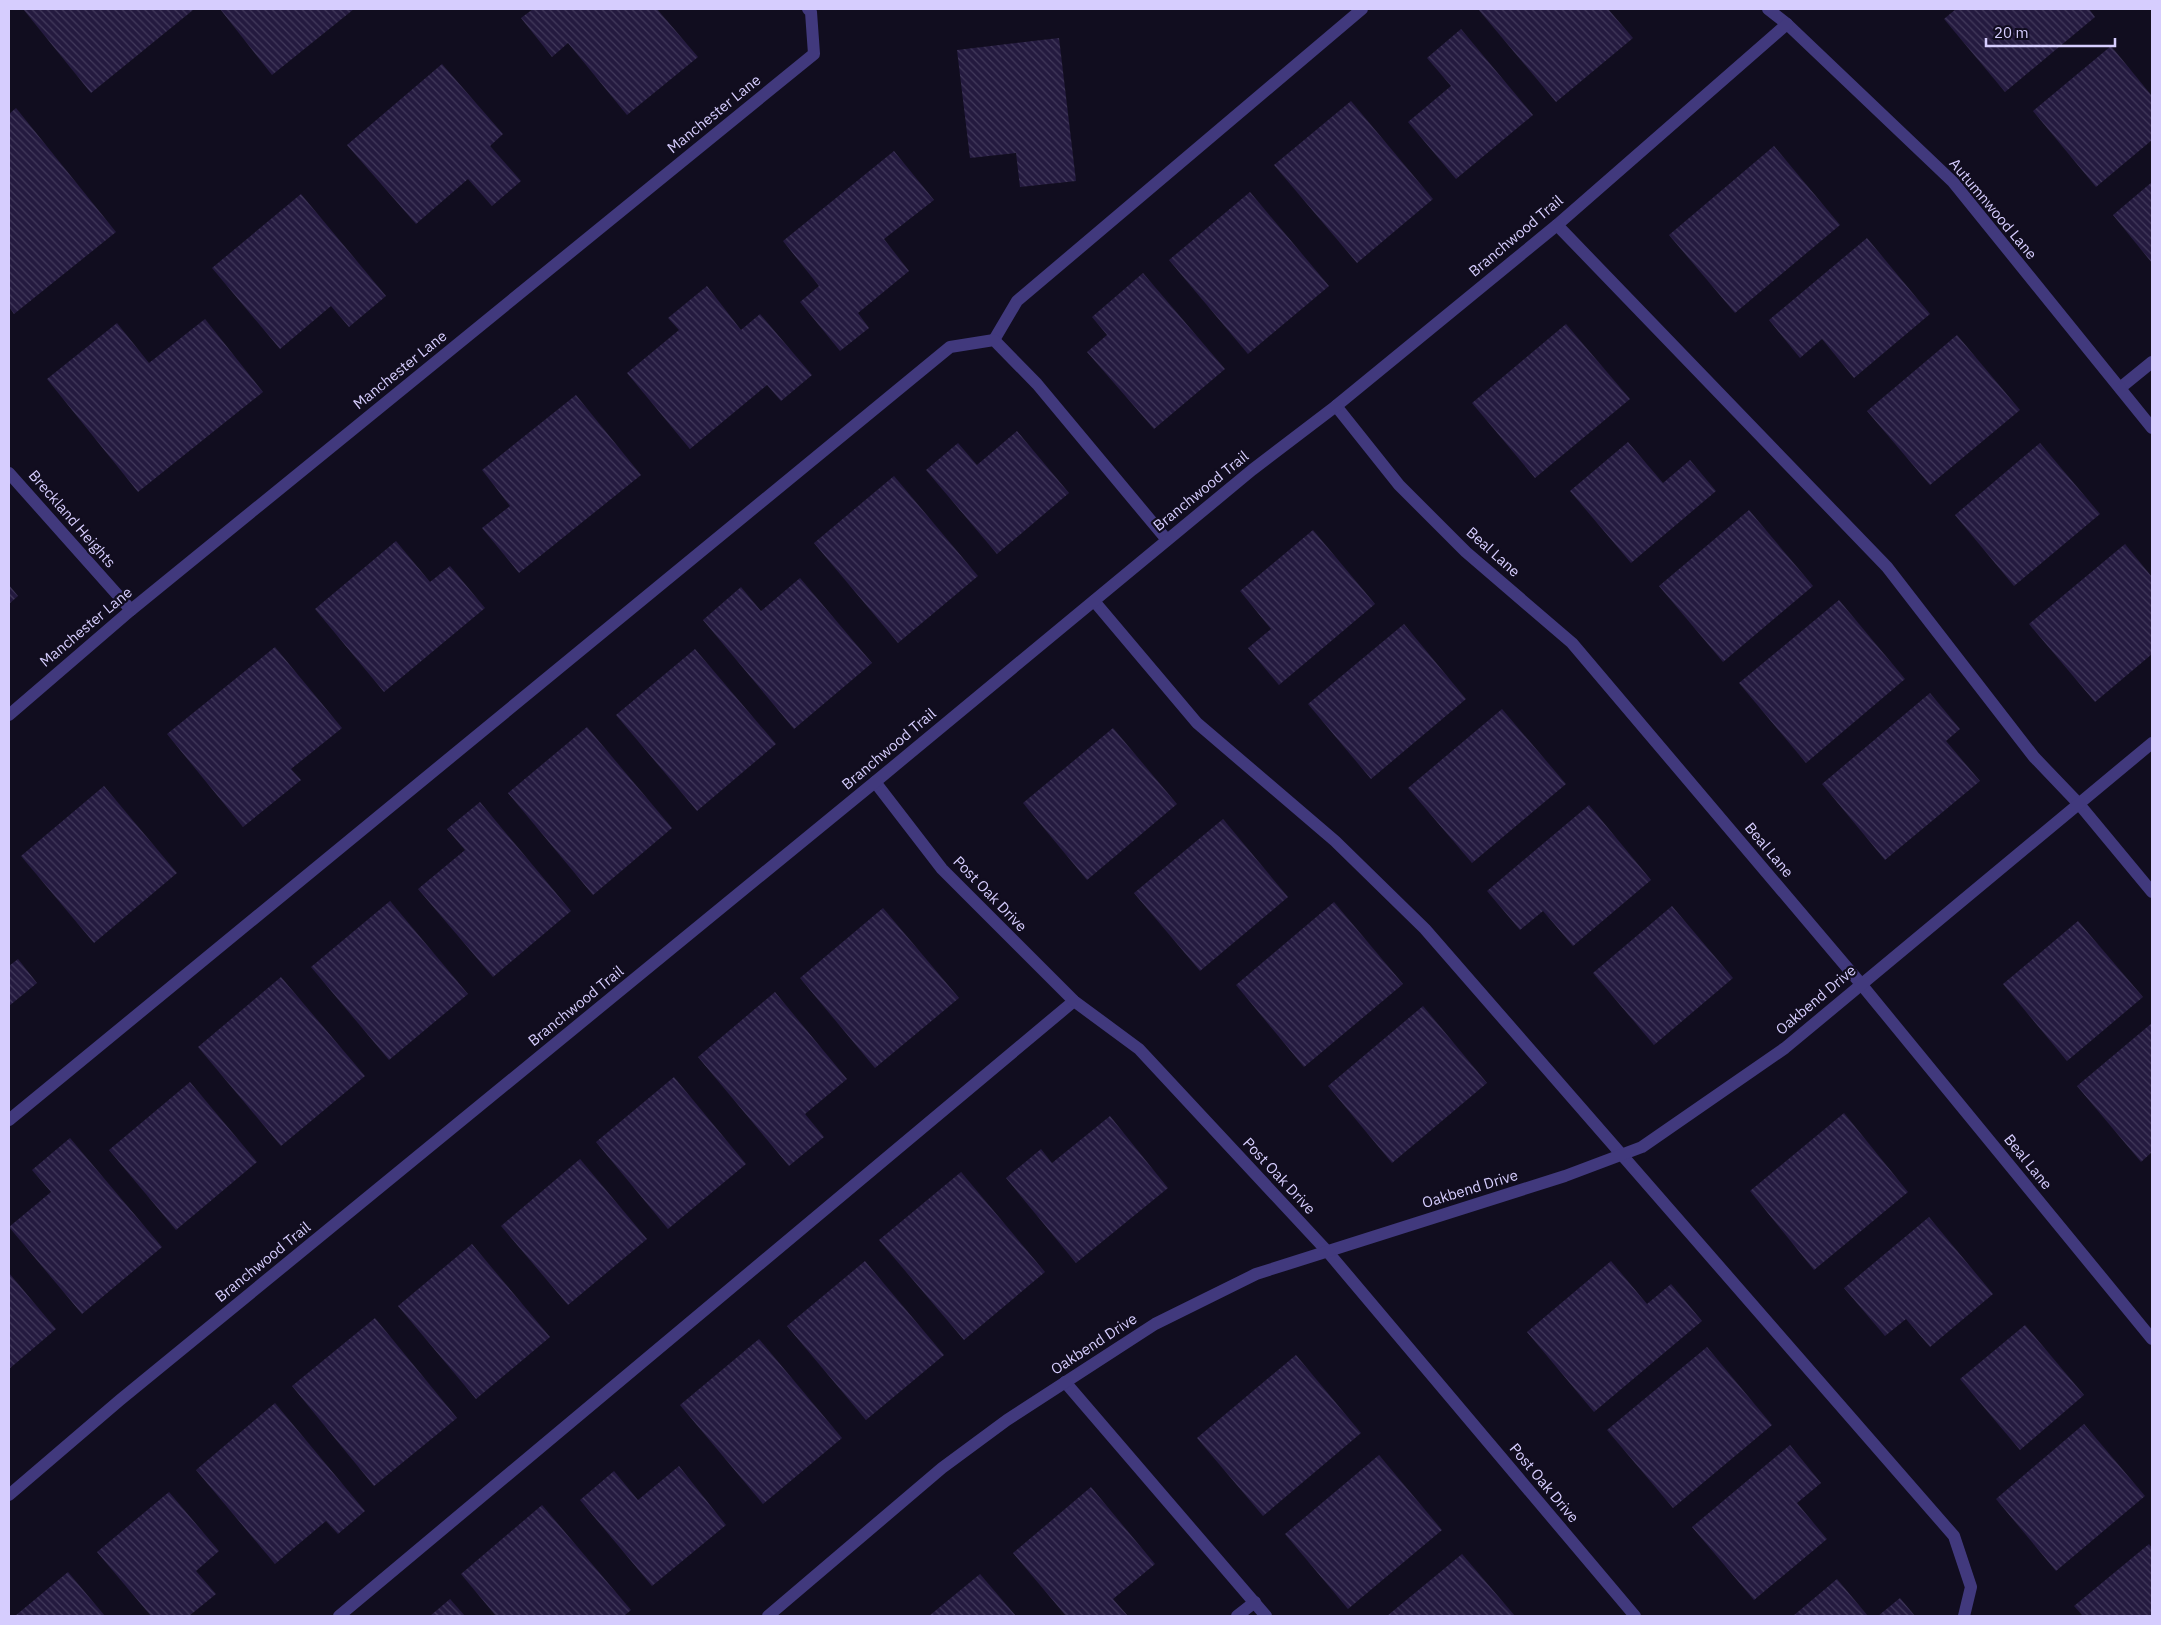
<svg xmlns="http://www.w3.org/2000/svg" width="2161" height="1625" viewBox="0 0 2161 1625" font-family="'IBM Plex Sans',sans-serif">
<defs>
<pattern id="building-back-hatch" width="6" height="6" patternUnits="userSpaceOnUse" patternTransform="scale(1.25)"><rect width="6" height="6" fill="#241a3f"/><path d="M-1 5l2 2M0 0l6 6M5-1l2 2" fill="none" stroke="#433a5c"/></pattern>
</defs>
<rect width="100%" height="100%" fill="#110d1f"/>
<g fill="url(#building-back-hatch)">
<polygon points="23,9 192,9 193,10 91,93"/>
<polygon points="220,9 354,9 272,75"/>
<polygon points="533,9 657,9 698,57 627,115 568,43 552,57 521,18"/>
<polygon points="1478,9 1608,9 1633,38 1556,102"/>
<polygon points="1956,9 2089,9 2095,17 2005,92 1944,19"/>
<polygon points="1461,29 1533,115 1456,179 1408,122 1451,86 1427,58"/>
<polygon points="1059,38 1076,181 1020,187 1016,153 970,158 957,50"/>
<polygon points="2111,46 2152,96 2152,140 2096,187 2033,111"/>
<polygon points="442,64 503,134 490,146 521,181 492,206 468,179 416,224 347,145"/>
<polygon points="1351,101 1433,199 1357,263 1274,165"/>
<polygon points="16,108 116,232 14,314 9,307 9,114"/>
<polygon points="1774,146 1840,225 1735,313 1669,235"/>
<polygon points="894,151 934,200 884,239 909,271 858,313 869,328 840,351 800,302 819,286 783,241"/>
<polygon points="2152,182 2152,263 2113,215"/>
<polygon points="1250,192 1329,286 1248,354 1169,260"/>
<polygon points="301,194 386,296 349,327 331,306 280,349 212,268"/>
<polygon points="1867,238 1930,314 1854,378 1822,339 1800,358 1769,320"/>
<polygon points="1143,273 1225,369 1154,429 1087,352 1107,335 1092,317"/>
<polygon points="707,286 741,330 760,314 812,375 781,401 767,385 690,449 627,373 679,330 668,318"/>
<polygon points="205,319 263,392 138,492 47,379 117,323 149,363"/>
<polygon points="1566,324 1630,399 1535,478 1472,403"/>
<polygon points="1957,335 2020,410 1930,485 1867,411"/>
<polygon points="576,395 641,475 519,573 482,528 510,506 482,470"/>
<polygon points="1017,431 1069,493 997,554 926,470 958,443 977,465"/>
<polygon points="1628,442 1663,483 1690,460 1716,491 1631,563 1570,491"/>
<polygon points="2040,443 2100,514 2014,586 1955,515"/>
<polygon points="894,476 978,576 898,643 814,543"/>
<polygon points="1749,510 1813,586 1723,662 1659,586"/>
<polygon points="1313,530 1375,604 1279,685 1248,648 1271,629 1240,591"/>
<polygon points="396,541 430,582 450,566 485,608 384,692 315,609"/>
<polygon points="2125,544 2152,577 2152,654 2095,702 2029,624"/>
<polygon points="800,578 872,663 794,729 703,620 741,587 761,611"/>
<polygon points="9,585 18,596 9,604"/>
<polygon points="1839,600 1905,679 1806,763 1739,683"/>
<polygon points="1404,624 1466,699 1371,779 1308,704"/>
<polygon points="275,647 342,728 291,769 301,780 243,827 167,734"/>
<polygon points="695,649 776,744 697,811 616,715"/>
<polygon points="1930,693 1960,729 1946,741 1980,781 1885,860 1822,784"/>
<polygon points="1502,709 1566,784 1472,863 1408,788"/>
<polygon points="587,727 672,828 593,895 508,793"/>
<polygon points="1113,728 1177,804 1087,880 1023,803"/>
<polygon points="104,786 177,873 94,943 21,856"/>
<polygon points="480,802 571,911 493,977 418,889 465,850 447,829"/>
<polygon points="1589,805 1651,880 1573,946 1543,911 1520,930 1487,891"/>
<polygon points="1223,819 1288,897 1200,971 1134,893"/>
<polygon points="390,901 468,994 389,1060 311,967"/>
<polygon points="1334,902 1403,984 1304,1067 1236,985"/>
<polygon points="1672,906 1733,978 1654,1045 1593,973"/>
<polygon points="883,908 959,998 875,1068 800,978"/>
<polygon points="2078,921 2143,997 2067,1061 2003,984"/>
<polygon points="18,959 37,983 9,1006 9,966"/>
<polygon points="281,977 365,1076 281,1146 198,1047"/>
<polygon points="775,992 847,1079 805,1114 824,1137 789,1166 698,1057"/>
<polygon points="1423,1006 1487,1083 1392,1163 1328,1086"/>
<polygon points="2152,1023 2152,1152 2141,1162 2077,1086"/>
<polygon points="674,1077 746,1164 668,1229 596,1142"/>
<polygon points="190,1082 257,1162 176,1230 109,1150"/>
<polygon points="1844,1113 1908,1192 1814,1270 1750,1191"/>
<polygon points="1110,1116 1168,1188 1076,1263 1006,1178 1041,1149 1052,1163"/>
<polygon points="70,1138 162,1247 82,1314 9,1227 51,1192 32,1170"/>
<polygon points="580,1159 647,1239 568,1305 501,1226"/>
<polygon points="961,1172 1045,1272 964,1340 879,1240"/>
<polygon points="1929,1217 1993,1294 1930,1347 1906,1319 1885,1336 1844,1288"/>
<polygon points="472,1244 550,1337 476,1399 398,1306"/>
<polygon points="865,1261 944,1355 866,1420 787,1326"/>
<polygon points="1611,1261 1647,1304 1671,1284 1702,1321 1594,1412 1527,1332"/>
<polygon points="9,1273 56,1329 9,1369"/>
<polygon points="375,1318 457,1418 374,1486 292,1386"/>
<polygon points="2025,1325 2084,1395 2020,1450 1960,1379"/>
<polygon points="759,1339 842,1438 763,1504 680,1405"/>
<polygon points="1707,1347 1772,1425 1673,1508 1607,1430"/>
<polygon points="1296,1355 1361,1433 1263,1516 1197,1438"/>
<polygon points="275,1403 365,1511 338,1534 326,1521 275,1564 196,1470"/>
<polygon points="2084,1424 2145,1496 2056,1571 1996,1499"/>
<polygon points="1790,1445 1821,1483 1797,1503 1827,1539 1754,1600 1692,1527"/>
<polygon points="1379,1455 1442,1530 1348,1609 1285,1534"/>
<polygon points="679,1466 726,1525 652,1586 580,1500 614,1471 638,1500"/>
<polygon points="1091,1487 1155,1564 1113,1599 1128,1616 1066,1616 1013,1553"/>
<polygon points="169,1492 219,1551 196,1571 216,1594 189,1616 151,1616 97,1552"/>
<polygon points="542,1505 631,1610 624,1616 496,1616 461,1574"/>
<polygon points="2149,1544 2152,1548 2152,1616 2083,1616 2074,1606"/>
<polygon points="1462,1554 1515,1616 1387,1616"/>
<polygon points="68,1572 105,1616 15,1616"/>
<polygon points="980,1574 1016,1616 929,1616"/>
<polygon points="1837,1579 1868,1616 1793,1616"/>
<polygon points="1900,1598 1915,1616 1878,1616"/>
<polygon points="450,1599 465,1616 430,1616"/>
</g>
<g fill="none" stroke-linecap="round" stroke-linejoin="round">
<g stroke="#41397d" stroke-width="12">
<polyline points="1557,225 1887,567 2034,757 2079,804 2152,892"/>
<polyline points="994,340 1017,301 1362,9"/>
<polyline points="2120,388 2152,362"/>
<polyline points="1094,601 1197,723 1335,841 1425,929 1954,1536 1971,1587 1964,1616"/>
<polyline points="9,1120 950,347 994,340 1037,384 1167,540"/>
<polyline points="1065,1382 1266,1616"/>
<polyline points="339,1616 1074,1001"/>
<polyline points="1237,1616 1255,1602"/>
</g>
<g stroke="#41397d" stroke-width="12">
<polyline points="1768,9 1787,24 1953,182 2152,428"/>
<polyline points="1336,406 1399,485 1466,552 1572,643 1861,984 2152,1339"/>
<polyline points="9,473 131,610"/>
<polyline points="9,715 131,610 814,54 811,12 808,9"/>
<polyline points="875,782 942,869 1074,1001 1139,1049 1327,1251 1635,1616"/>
<polyline points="9,1495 120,1400 875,782 1252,470 1336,406 1557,225 1787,24"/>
<polyline points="768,1616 942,1468 1007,1420 1155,1324 1256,1274 1565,1176 1642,1147 1785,1048 2152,743"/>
</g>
</g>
<g text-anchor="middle" stroke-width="4.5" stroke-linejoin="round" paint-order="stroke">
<g font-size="15" fill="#d6cdfe" stroke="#110d1f">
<text transform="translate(714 114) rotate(-39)" y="5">Manchester Lane</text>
<text transform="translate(1993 209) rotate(50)" y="5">Autumnwood Lane</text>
<text transform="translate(1516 236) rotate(-40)" y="5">Branchwood Trail</text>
<text transform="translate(400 370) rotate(-39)" y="5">Manchester Lane</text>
<text transform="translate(1201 491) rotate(-39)" y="5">Branchwood Trail</text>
<text transform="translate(72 519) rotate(49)" y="5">Breckland Heights</text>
<text transform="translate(1493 552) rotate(42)" y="5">Beal Lane</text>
<text transform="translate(86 627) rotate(-40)" y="5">Manchester Lane</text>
<text transform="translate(889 749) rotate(-40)" y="5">Branchwood Trail</text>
<text transform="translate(1769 850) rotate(50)" y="5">Beal Lane</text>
<text transform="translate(990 894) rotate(46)" y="5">Post Oak Drive</text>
<text transform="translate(1816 1000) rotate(-40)" y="5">Oakbend Drive</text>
<text transform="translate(576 1006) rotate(-39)" y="5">Branchwood Trail</text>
<text transform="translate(2028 1162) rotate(51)" y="5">Beal Lane</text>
<text transform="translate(1279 1176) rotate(47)" y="5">Post Oak Drive</text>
<text transform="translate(1470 1189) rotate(-17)" y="5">Oakbend Drive</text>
<text transform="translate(263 1262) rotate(-39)" y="5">Branchwood Trail</text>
<text transform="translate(1094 1344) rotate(-33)" y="5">Oakbend Drive</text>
<text transform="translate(1544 1483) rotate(50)" y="5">Post Oak Drive</text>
</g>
</g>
<rect width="2161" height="1625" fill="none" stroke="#d6cdfe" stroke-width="20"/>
<path d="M1986 38v8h129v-8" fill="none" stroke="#d6cdfe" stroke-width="2.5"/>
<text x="1994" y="38" font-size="15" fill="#d6cdfe" stroke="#110d1f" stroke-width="4" paint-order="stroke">20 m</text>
</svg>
